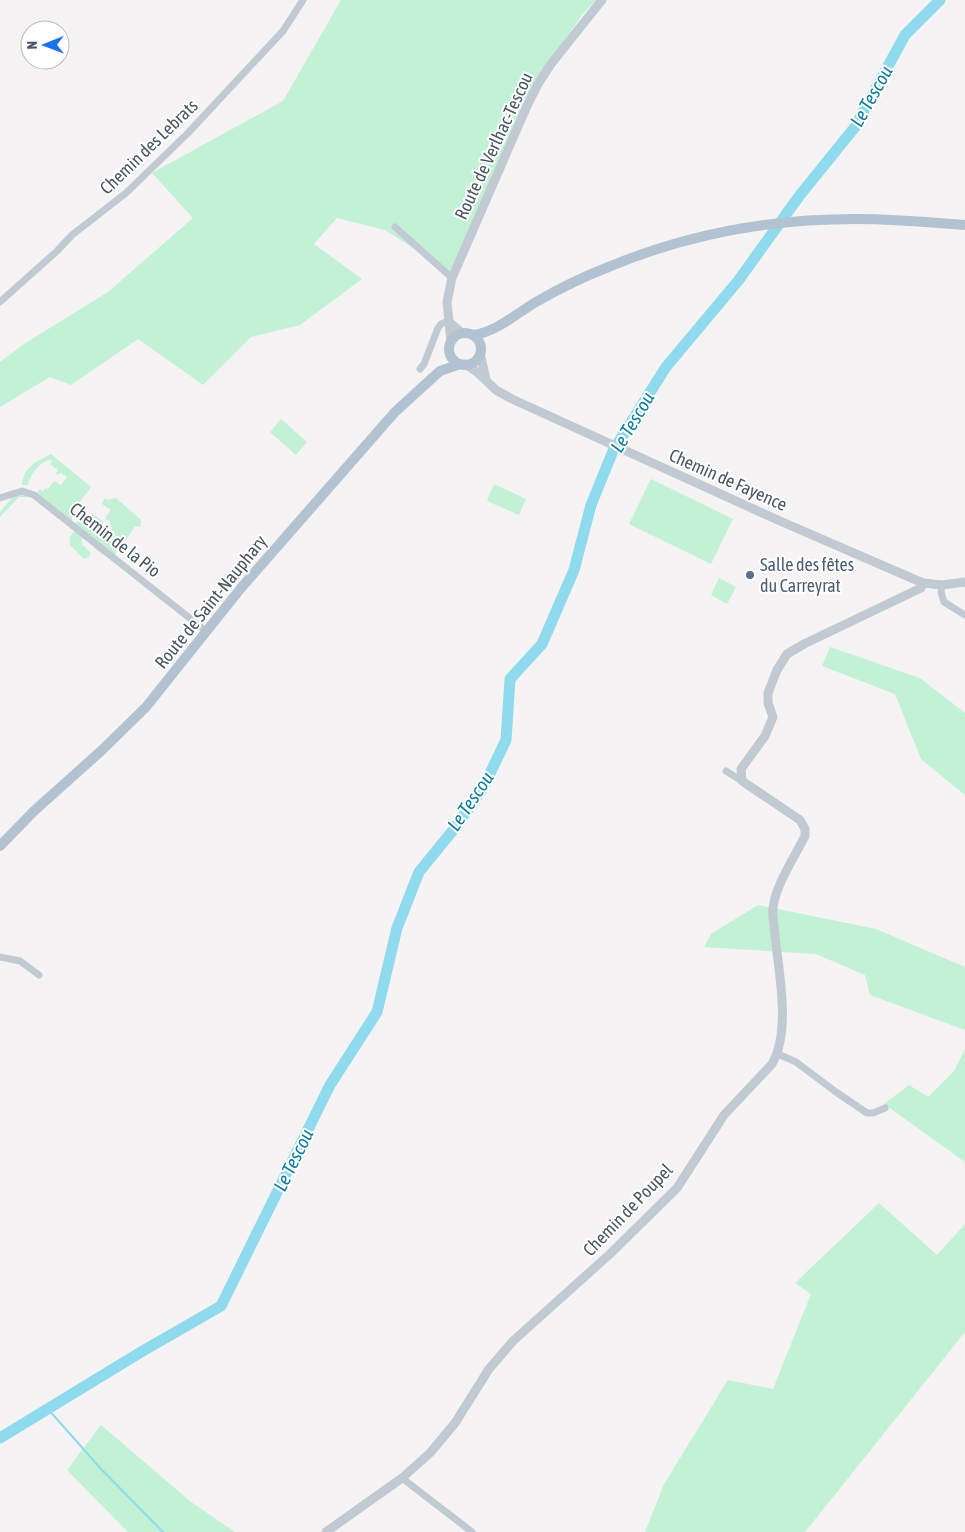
<svg xmlns="http://www.w3.org/2000/svg" width="965" height="1532" viewBox="0 0 965 1532" font-family="'Asap Condensed',sans-serif">
<rect width="100%" height="100%" fill="#f5f3f3"/>
<g fill="#c3f1d5">
<polygon points="341,0 596,0 582,15 534,85 450,272 385,230 337,218 314,244 362,279 300,325 251,337 203,385 138,339 71,385 50,377 0,407 0,362 24,344 108,292 193,218 152,173 283,101"/>
<polygon points="281,419 307,442 296,455 270,432"/>
<path d="M51,454l40,33 -19,25 1,4 -2,5 -35,-27 4,-5 3,3 1,-3 5,-1 5,-7 7,4 6,-8 -6,-4 -4,2 -1,-2 2,-3 -8,-6 2,-4c-11,-1 -23,16 -24,25h-6c2,-19 14,-23 29,-31z"/>
<polygon points="651,479 733,519 711,564 629,524"/>
<polygon points="494,484 526,499 519,515 487,501"/>
<polygon points="23,494 29,496 28,497 19,497 0,517 0,512 14,495"/>
<path d="M105,498l3,2 8,-2 25,22 -1,7 -5,-1 -9,14 -4,9 -6,1 -1,8c-7,-1 -21,-7 -23,-14 -1,-3 -1,-6 -2,-9l-3,-1 -6,6 1,4 9,9 -3,5 -4,1 -14,-14v-8l5,-7 1,-8 13,-4 2,-5 11,8 4,10 6,-1v-3l-2,-2v-4l-5,-2 6,-9 -9,-6z"/>
<polygon points="719,578 736,587 727,604 711,595"/>
<polygon points="830,647 920,678 965,713 965,795 921,759 895,694 822,666"/>
<polygon points="758,905 876,929 965,967 965,1030 870,995 865,975 816,954 704,947 711,934"/>
<polygon points="965,1049 965,1162 884,1104 909,1085 928,1097 954,1071"/>
<polygon points="879,1203 937,1255 965,1224 965,1332 805,1532 645,1532 664,1484 728,1380 773,1389 811,1294 795,1283"/>
<polygon points="101,1425 191,1502 235,1532 128,1532 67,1470"/>
</g>
<g fill="none" stroke-linecap="round" stroke-linejoin="round">
<polyline stroke="#90daee" stroke-width="2" points="48,1409 101,1469 163,1532"/>
<polyline stroke="#90daee" stroke-width="11" points="0,1438 141,1352 221,1306 330,1085 377,1012 397,928 419,872 454,829 483,788 506,740 510,679 542,644 574,570 591,505 613,451 666,367 738,281 800,195 855,127 905,35 940,0"/>
<g stroke="#c1cad2" stroke-width="7">
<polyline points="395,227 452,278"/>
<polyline points="0,302 57,251 72,235 126,193 188,133 283,31 303,0"/>
<polyline points="420,369 424,364 438,328 441,324 449,321"/>
<polyline points="0,498 22,491 34,495 206,631"/>
<polyline points="942,585 941,592 944,602 965,615"/>
<polyline points="726,771 742,781"/>
<polyline points="0,957 20,961 39,975"/>
<polyline points="778,1054 796,1062 836,1092 867,1113 873,1113 885,1108"/>
<polyline points="402,1478 472,1532"/>
</g>
<g stroke="#c1cad2" stroke-width="9">
<polyline points="449,322 462,333"/>
<polyline points="451,341 447,302 452,278 527,106 538,84 551,64 602,0"/>
<polyline points="480,353 486,379"/>
<polyline points="465,364 477,372 496,390 512,399 780,521 923,583 942,585 965,582"/>
<path d="M326,1532l76,-54 28,-25 25,-30 34,-54 24,-28 98,-88 66,-65 47,-73 48,-51c19,-33 7,-91 3,-128 0,-8 -3,-18 -2,-27 1,-21 22,-53 32,-73v-7l-5,-9 -58,-39 -1,-12 24,-33 8,-19 -5,-14v-10l9,-23 10,-16 17,-10 117,-56 2,-5"/>
</g>
<g stroke="#b3c2d1" stroke-width="10">
<circle cx="465" cy="349" r="16"/>
<path d="M473,335c23,-3 43,-21 63,-33 24,-14 49,-26 75,-36 77,-32 161,-47 244,-47 37,0 73,3 110,6"/>
<polyline points="0,846 34,811 101,751 146,707 241,588 395,412 440,371 460,364"/>
</g>
</g>
<circle fill="#5c6f8a" stroke="#fff" stroke-width="2" cx="750" cy="575" r="5"/>
<g text-anchor="middle" stroke-width="4" stroke-linejoin="round" paint-order="stroke">
<g font-size="18" fill="#4a5661" stroke="#fff">
<text transform="translate(494 146) rotate(-65)" y="6">Route de Verlhac-Tescou</text>
<text transform="translate(149 147) rotate(-44)" y="6">Chemin des Lebrats</text>
<text transform="translate(728 480) rotate(24)" y="6">Chemin de Fayence</text>
<text transform="translate(115 540) rotate(38)" y="6">Chemin de la Pio</text>
<text transform="translate(211 602) rotate(-51)" y="6">Route de Saint-Nauphary</text>
<text transform="translate(628 1210) rotate(-46)" y="6">Chemin de Poupel</text>
</g>
<g font-size="18" fill="#4e5e75" stroke="#fff" text-anchor="start">
<text x="760" y="571">Salle des fêtes<tspan x="760" dy="21">du Carreyrat</tspan></text>
</g>
<g font-size="19" font-style="italic" fill="#0c7c9b" stroke="#fff">
<text transform="translate(871 96) rotate(-61)" y="7">Le Tescou</text>
<text transform="translate(632 422) rotate(-59)" y="7">Le Tescou</text>
<text transform="translate(470 801) rotate(-56)" y="7">Le Tescou</text>
<text transform="translate(293 1160) rotate(-64)" y="7">Le Tescou</text>
</g>
</g>
<g transform="translate(45 45) rotate(269)"><circle r="24" fill="#ffffff" stroke="#b7bbc0"/>
<path d="M0-4L9 19L0 12L-9 19Z" fill="#1a73e8"/>
<text y="-8" font-size="14" font-weight="bold" text-anchor="middle" fill="#4a5661">N</text>
</g>
</svg>
